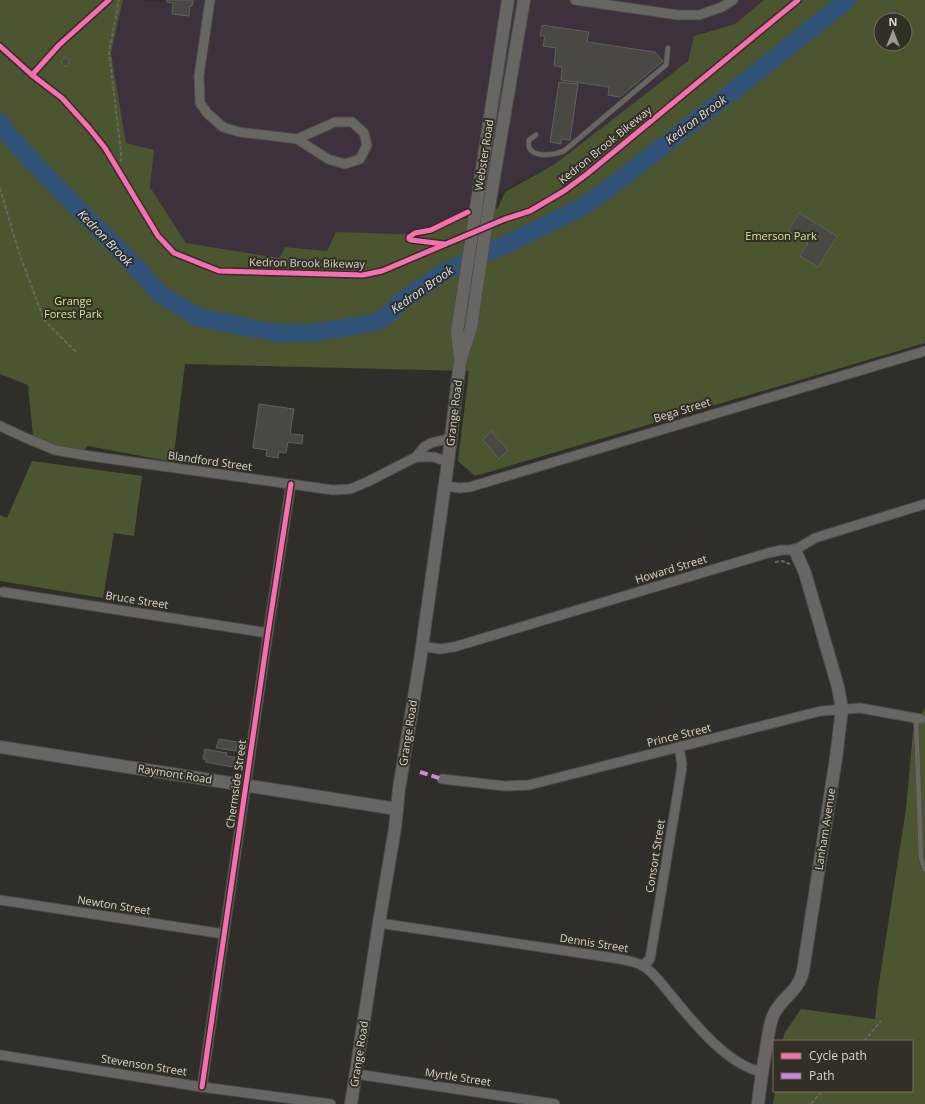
<svg xmlns="http://www.w3.org/2000/svg" width="925" height="1104" viewBox="0 0 925 1104" font-family="'Open Sans',sans-serif">
<rect width="100%" height="100%" fill="#302e28"/>
<polygon fill="#3d313d" points="123,0 144,0 164,3 165,0 764,0 735,24 694,36 688,61 555,164 433,227 404,234 336,232 327,251 285,247 279,258 186,243 150,187 153,150 126,144 111,52"/>
<g fill="#4b5630" fill-rule="evenodd">
<path d="M0,0h123l-12,53 15,90 28,7 -4,37 36,56 93,15 6,-11 42,4 9,-19 68,2 56,-14 38,-12 7,-16 50,-28 133,-103 6,-25 41,-12 29,-24h161v343l-450,133 -17,-15 11,-90 -284,-7 -12,98 -85,-16 -5,5 -24,-5 -26,-10 -5,-51 -28,-11zM881,20h24v24h-24z"/>
<polygon points="32,461 142,476 134,536 114,533 103,598 0,581 0,515 7,518"/>
<polygon points="925,708 925,1104 773,1104 775,1091 912,1091 912,1041 783,1041 784,1034 801,1009 875,1019 878,989 906,809 913,732"/>
</g>
<g fill="none" stroke-linecap="round" stroke-linejoin="round">
<polyline stroke="#31537a" stroke-width="18" points="0,122 10,137 51,181 136,267 160,294 200,318 278,333 313,333 377,322 392,312 398,304 442,273 509,243 582,207 608,189 722,100 847,0"/>
</g>
<g fill="#4a4843" stroke="#615f5b">
<polygon points="167,0 193,0 192,6 190,6 189,16 172,14 173,3 167,2"/>
<polygon points="542,25 589,32 587,42 655,52 663,61 620,97 608,95 609,87 561,80 562,67 554,66 556,48 543,46 545,36 540,36"/>
<polygon points="65,57 70,61 66,67 61,62"/>
<polygon points="559,82 578,84 570,140 561,139 561,144 550,142"/>
<polygon points="799,213 837,236 818,267 800,256 808,243 788,231"/>
<polygon points="259,404 294,409 290,434 303,435 302,444 288,442 286,453 279,452 278,458 266,456 267,450 253,448"/>
<polygon points="491,431 508,450 499,459 483,440"/>
<polygon points="219,739 237,742 236,751 216,748"/>
<polygon points="205,749 227,753 226,756 235,757 234,766 232,767 206,762 206,759 203,759"/>
</g>
<g fill="none" stroke-linecap="round" stroke-linejoin="round">
<g stroke="#4e4b47" stroke-width="6">
<g id="lane">
<path d="M536,135l-7,5c-4,20 25,15 35,11l102,-86 2,-17"/>
<polyline points="916,718 921,858 925,869"/>
</g>
</g>
<g stroke="#4e4b47" stroke-width="11">
<g id="street">
<polyline points="210,0 199,76 200,103 208,114 223,127 239,132 297,139 328,159 345,164 360,159 367,145 364,133 352,122 335,122 297,139"/>
<polyline points="575,0 678,15 699,15 722,7 733,0"/>
<polyline points="0,426 26,438 55,450 90,456 333,490 350,489 367,482 416,457 424,447 431,443 451,438"/>
<polyline points="416,457 434,457 448,462"/>
<polyline points="445,486 460,488 470,487 925,351"/>
<polyline points="3,592 268,633"/>
<polyline points="422,646 440,649 454,647 768,553 782,550 795,550 815,538 925,504"/>
<polyline points="442,779 505,786 529,785 821,711 860,708 921,719"/>
<polyline points="0,900 224,934"/>
<path d="M379,923l235,35c10,2 21,3 29,8 12,7 19,19 28,29 22,27 56,70 91,77"/>
<polyline points="642,966 650,959 681,773 682,764 679,747"/>
<polyline points="0,1055 202,1087 331,1104"/>
<polyline points="356,1074 555,1104"/>
<polyline points="202,1087 268,633 291,484"/>
</g>
</g>
<g stroke="#4e4b47" stroke-width="14">
<g id="secondary">
<polyline points="460,357 457,332 508,0"/>
<polyline points="0,747 397,809"/>
<polyline points="351,1104 379,923 395,828 399,789 420,661 448,462 460,362 471,328 488,213 524,0"/>
<path d="M758,1104c2,-18 5,-37 8,-55 2,-11 3,-23 7,-33 8,-19 25,-23 30,-45l33,-213 6,-49 -4,-22 -33,-114 -10,-23"/>
</g>
</g>
<g stroke="#686662" stroke-width="2" stroke-dasharray="4 2" stroke-linecap="butt">
<polyline points="115,165 121,161 121,152 109,52 119,0"/>
<polyline points="0,188 19,253 44,320 77,353"/>
<polyline points="775,562 782,561 790,564"/>
<polyline points="864,1041 881,1021"/>
<polyline points="811,1104 822,1091"/>
</g>
<use href="#lane" stroke="#686663" stroke-width="4.5"/>
<use href="#street" stroke="#686663" stroke-width="9"/>
<use href="#secondary" stroke="#686663" stroke-width="12"/>
<polyline stroke="#c787e3" stroke-width="4" stroke-dasharray="8 4" stroke-linecap="butt" points="420,772 442,779"/>
<g stroke="#342f25" stroke-width="8">
<g id="cycleway">
<polyline points="0,46 32,75 62,98 89,128 105,148 158,236 174,253 219,271 363,275 382,271 505,219 530,211 564,191 587,174 798,0"/>
<polyline points="32,75 59,45 109,0"/>
<polyline points="444,244 411,240 409,239 409,237 415,233 431,230 468,212"/>
<polyline points="202,1087 268,633 291,484"/>
</g>
</g>
<use href="#cycleway" stroke="#f96db3" stroke-width="5"/>
</g>
<g text-anchor="middle" stroke-width="4" stroke-linejoin="round" paint-order="stroke">
<g font-size="11" fill="#d9d5cf" stroke="#342f25">
<text transform="translate(605 145) rotate(-39)" y="4">Kedron Brook Bikeway</text>
<text transform="translate(484 155) rotate(-81)" y="4">Webster Road</text>
<text transform="translate(307 263) rotate(1)" y="4">Kedron Brook Bikeway</text>
<text transform="translate(682 410) rotate(-17)" y="4">Bega Street</text>
<text transform="translate(454 413) rotate(-83)" y="4">Grange Road</text>
<text transform="translate(210 461) rotate(8)" y="4">Blandford Street</text>
<text transform="translate(671 569) rotate(-17)" y="4">Howard Street</text>
<text transform="translate(137 600) rotate(9)" y="4">Bruce Street</text>
<text transform="translate(408 733) rotate(-81)" y="4">Grange Road</text>
<text transform="translate(679 735) rotate(-14)" y="4">Prince Street</text>
<text transform="translate(175 774) rotate(9)" y="4">Raymont Road</text>
<text transform="translate(236 784) rotate(-82)" y="4">Chermside Street</text>
<text transform="translate(825 829) rotate(-81)" y="4">Lanham Avenue</text>
<text transform="translate(655 856) rotate(-81)" y="4">Consort Street</text>
<text transform="translate(114 905) rotate(9)" y="4">Newton Street</text>
<text transform="translate(594 943) rotate(9)" y="4">Dennis Street</text>
<text transform="translate(359 1054) rotate(-81)" y="4">Grange Road</text>
<text transform="translate(144 1065) rotate(9)" y="4">Stevenson Street</text>
<text transform="translate(458 1077) rotate(9)" y="4">Myrtle Street</text>
</g>
<g font-size="11" fill="#d0ea95" stroke="#342f25">
<text x="781" y="240">Emerson Park</text>
<text x="73" y="305">Grange<tspan x="73" dy="13">Forest Park</tspan></text>
</g>
<g font-size="12" font-style="italic" fill="#cce3fe" stroke="#342f25">
<text transform="translate(696 120) rotate(-37)" y="4">Kedron Brook</text>
<text transform="translate(105 238) rotate(46)" y="4">Kedron Brook</text>
<text transform="translate(422 290) rotate(-35)" y="4">Kedron Brook</text>
</g>
</g>
<rect x="773" y="1040" width="140" height="52" fill="#342f25" stroke="#767169"/>
<rect x="781" y="1053" width="20" height="6" fill="#f96db3" stroke="#767169"/>
<text x="809" y="1060" font-size="12" fill="#d9d5cf">Cycle path</text>
<rect x="781" y="1073" width="20" height="6" fill="#c787e3" stroke="#767169"/>
<text x="809" y="1080" font-size="12" fill="#d9d5cf">Path</text>
<g transform="translate(893 32)"><circle r="19" fill="#342f25" stroke="#767169"/>
<path d="M0-3L7 15L0 10L-7 15Z" fill="#9e9b95"/>
<text y="-6" font-size="11" font-weight="bold" text-anchor="middle" fill="#d9d5cf">N</text>
</g>
</svg>
